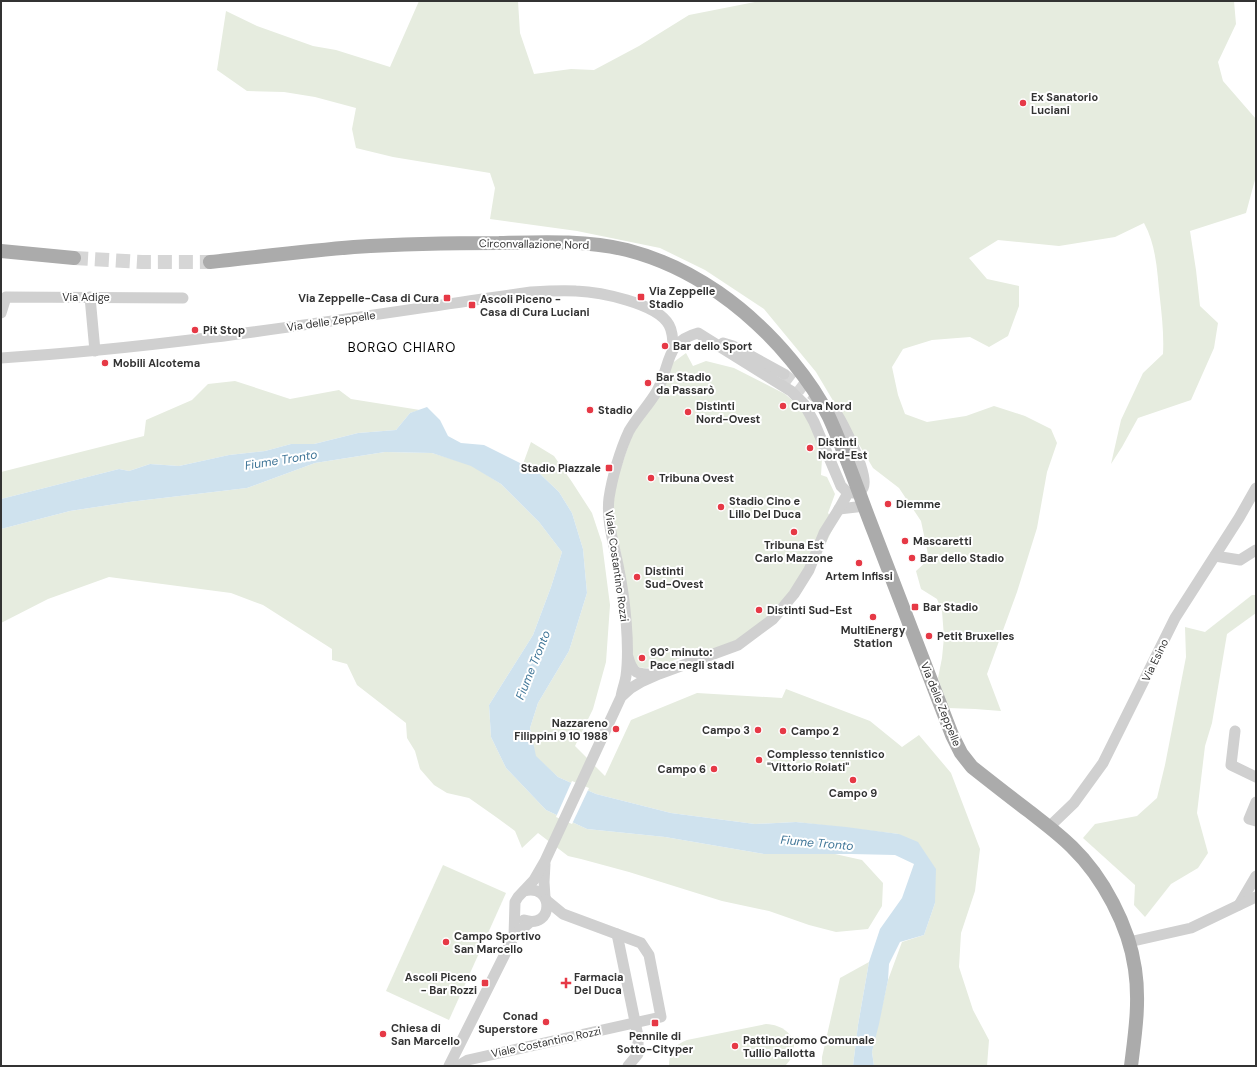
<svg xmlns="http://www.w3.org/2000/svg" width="1257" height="1067" viewBox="0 0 1257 1067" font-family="'DM Sans',sans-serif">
<rect width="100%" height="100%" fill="#fff"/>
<g fill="#e6ecdf">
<path d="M419,1h99l2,32 14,41 37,-5 23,1 45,-24 50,-31 71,-14h474l2,23 -18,38 5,19 33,38v57l-10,37 -56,18 6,39 4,36 18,17 -4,25 -23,52 -53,18 -16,29 -11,17 10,-44 22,-47 20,-19c1,-19 -1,-37 -3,-55 -3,-26 -3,-52 -16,-76l-29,14 -56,9 -61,-6 -29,18 18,21 32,7v20l-11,30 -19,11 -19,-10 -38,3 -29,9 -11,18 6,28 7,19 22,8 39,-6 28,-10 31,10 26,13 6,14 -10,29 -10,56 -20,64 -30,82 14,37 -26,-2 -27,-1 -10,-30 4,-20 2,-21 -2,-26 -5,-12 -16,-10 -5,-18 13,-12 -8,-38 -22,-33 -26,-20 -57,-96 -52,-63 -59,-39 -45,-22 -83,-17 -87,-12 5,-31 -5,-15 -97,-16 -37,-9 -4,-19 4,-21 -41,-11 -31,-5 -37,-1 -30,-21 9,-59 31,15 56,20 23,4 54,17z"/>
<path d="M686,353l7,13 13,-5 28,7 51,26 15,13 11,16 9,22 2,14 -1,16 6,2 8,17 -7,19 7,11 -10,21 -50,76 -83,44 -4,-10c-12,4 -40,18 -51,11 -1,0 -3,-3 -4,-4l-8,-82 -4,-27 -8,-29v-33l18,-53 40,-74z"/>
<polygon points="235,381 290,399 339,390 351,399 420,410 410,413 396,430 358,433 314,444 291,444 265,451 229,455 179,466 150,464 129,471 119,469 1,499 1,472 144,436 146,420 192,400 208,384"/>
<polygon points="531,442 554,456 572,482 592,513 602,543 610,605 606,662 593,709 575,746 605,776 631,720 697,693 782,698 786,689 870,721 902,747 919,735 951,773 980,849 975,891 961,933 959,967 973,1010 989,1040 987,1066 874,1066 872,1052 888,980 902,942 924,935 935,903 899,834 796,822 755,824 671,813 596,794 558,777 535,756 530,728 538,703 569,651 587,593 583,549 572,513 559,492 538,472 523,464"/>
<polygon points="385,452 432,453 471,465 501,484 539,522 562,552 551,587 533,635 489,705 491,737 506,768 546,810 587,829 665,837 764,854 835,854 862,860 883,883 882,906 868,929 836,932 809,925 769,911 722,901 629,872 581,859 568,856 538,833 522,848 515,831 496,817 469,798 447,793 434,785 420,769 415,751 407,738 406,723 357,685 347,664 332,660 332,649 263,605 231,593 109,577 48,599 1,623 1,529 70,511 129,502 247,488 315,463"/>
<polygon points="1252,595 1256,595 1256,613 1227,634 1212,723 1205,746 1197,813 1208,853 1198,868 1171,884 1145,917 1134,905 1135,885 1083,838 1095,824 1137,816 1157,798 1165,765 1186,657 1185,627 1205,632"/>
<polygon points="443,865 506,893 449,1020 386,991"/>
<polygon points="869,962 858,1025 853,1066 822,1066 822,1057 840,978"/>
<path d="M766,1024c25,1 38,23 19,42h-116c0,-14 5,-21 18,-26z"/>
</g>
<polygon fill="#cfe2ee" points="427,407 440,420 448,436 461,443 484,445 538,472 559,492 572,513 583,549 587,593 569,651 538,703 530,728 536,756 558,777 596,794 671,813 755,824 796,822 846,827 899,834 918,842 936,869 935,903 924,935 900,942 889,964 888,980 879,1024 872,1052 874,1066 853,1066 858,1025 869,962 880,929 902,898 914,864 895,855 851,854 764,854 665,837 587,829 546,810 506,768 491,737 489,705 533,635 551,587 562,552 539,522 501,484 471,466 432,453 385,452 315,463 247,488 129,502 70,511 1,529 1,499 119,469 129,471 150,464 179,466 229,455 265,451 291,444 314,444 358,433 396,430 410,413"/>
<polygon fill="#fff" points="572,781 589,788 572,824 556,817"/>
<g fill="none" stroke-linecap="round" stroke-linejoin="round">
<polyline stroke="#d6d6d6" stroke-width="11" stroke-dasharray="11 5.5" stroke-linecap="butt" points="784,374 815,397"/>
<polyline stroke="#d6d6d6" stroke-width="14" stroke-dasharray="14 7" stroke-linecap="butt" points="74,258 142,262 210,262"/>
<g stroke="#d0d0d0" stroke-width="11">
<polyline points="90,297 95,351"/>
<polyline points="1,313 6,297 183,298"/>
<polyline points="723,343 733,346 784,374"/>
<path d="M1,358c177,-11 354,-41 530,-66 15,-1 30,-2 45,-1 24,1 81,12 93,34 4,7 4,16 4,23"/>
<path d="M835,411c9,14 31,58 29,73 0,3 -2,6 -4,8l-7,1"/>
<polyline points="839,509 865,506"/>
<polyline points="1215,556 1240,560 1256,550"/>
<path d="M628,657c5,18 10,17 27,17"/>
<polyline points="1235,731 1231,765 1256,777"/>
<polyline points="1256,802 1249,819 1256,821"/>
<polyline points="1049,827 1074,803 1103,763 1175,618 1239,518 1256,488"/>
<polyline points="545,897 544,882 545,864"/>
<polyline points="1239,905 1256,876"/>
<path d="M524,920c30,10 31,-37 0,-29"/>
<polyline points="617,934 638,1036 638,1054 628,1066"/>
<path d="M514,936l1,-34 3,-5 16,-17 11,-19 76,-164c1,-7 4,-14 5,-21 4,-29 -1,-77 -7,-106 -4,-23 -13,-48 -10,-72 3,-20 11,-48 20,-67 8,-14 20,-26 28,-40 14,-25 7,-49 41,-58l93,58 13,13 10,18 27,64 7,7 -9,16 -15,24 -15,37 -15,24 -21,25 -35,26 -79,29 -18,8 -10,6 -10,9"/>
<polyline points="1129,942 1191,928 1256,897"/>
<polyline points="449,1066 514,936 530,922"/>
<polyline points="458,1066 468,1060 661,1017 649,955 641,943 563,914 546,900"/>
</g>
<g stroke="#ababab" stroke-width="14">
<polyline points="1,251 74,258"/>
<path d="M210,262c48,-5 96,-11 144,-15 48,-3 97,-4 145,-4 43,-1 86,-3 128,7 66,17 122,59 165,111 14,17 27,35 37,56 17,37 30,77 45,115 26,68 52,135 78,203l9,18 11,14c19,15 38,30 58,45 14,11 29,22 42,35 31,30 57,79 63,122 5,33 0,65 -4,97"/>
</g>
</g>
<g fill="#e63946" stroke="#fff" stroke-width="1.5">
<circle cx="1023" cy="103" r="4"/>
<rect x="637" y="293" width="8" height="8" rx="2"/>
<rect x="443" y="294" width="8" height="8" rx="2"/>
<rect x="468" y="301" width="8" height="8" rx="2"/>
<circle cx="195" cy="330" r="4"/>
<circle cx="665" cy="346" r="4"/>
<circle cx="105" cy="363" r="4"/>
<circle cx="648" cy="383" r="4"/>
<circle cx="783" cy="406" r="4"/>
<circle cx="590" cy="410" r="4"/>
<circle cx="688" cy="412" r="4"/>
<circle cx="810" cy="448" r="4"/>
<rect x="605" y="464" width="8" height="8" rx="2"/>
<circle cx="651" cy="478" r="4"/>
<circle cx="888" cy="504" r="4"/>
<circle cx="721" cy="507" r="4"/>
<circle cx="794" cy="532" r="4"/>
<circle cx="905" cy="541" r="4"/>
<circle cx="912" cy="558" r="4"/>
<circle cx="859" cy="563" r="4"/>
<circle cx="637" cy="577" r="4"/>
<rect x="911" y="603" width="8" height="8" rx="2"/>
<circle cx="759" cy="610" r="4"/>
<circle cx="873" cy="617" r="4"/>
<circle cx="929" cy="636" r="4"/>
<circle cx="642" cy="658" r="4"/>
<circle cx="616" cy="729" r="4"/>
<circle cx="758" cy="730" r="4"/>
<circle cx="783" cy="731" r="4"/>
<circle cx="759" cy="760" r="4"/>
<circle cx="714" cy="769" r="4"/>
<circle cx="853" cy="780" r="4"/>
<circle cx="446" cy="942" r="4"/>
<rect x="481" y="979" width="8" height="8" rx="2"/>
<path d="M564 977h4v4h4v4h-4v4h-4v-4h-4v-4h4z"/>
<circle cx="546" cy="1022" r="4"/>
<rect x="651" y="1019" width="8" height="8" rx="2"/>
<circle cx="383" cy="1034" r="4"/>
<circle cx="735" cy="1046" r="4"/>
</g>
<g text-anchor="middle" stroke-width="4" stroke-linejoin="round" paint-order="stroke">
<g font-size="11" font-weight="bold" fill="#333" stroke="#fff" text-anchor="start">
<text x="1031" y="101">Ex Sanatorio<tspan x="1031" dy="13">Luciani</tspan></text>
<text x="649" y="295">Via Zeppelle<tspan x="649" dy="13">Stadio</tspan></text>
<text x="439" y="302" text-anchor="end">Via Zeppelle-Casa di Cura</text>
<text x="480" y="303">Ascoli Piceno -<tspan x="480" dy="13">Casa di Cura Luciani</tspan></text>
<text x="203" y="334">Pit Stop</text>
<text x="673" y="350">Bar dello Sport</text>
<text x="113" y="367">Mobili Alcotema</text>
<text x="656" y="381">Bar Stadio<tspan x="656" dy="13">da Passarò</tspan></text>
<text x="696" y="410">Distinti<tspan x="696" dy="13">Nord-Ovest</tspan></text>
<text x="791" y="410">Curva Nord</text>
<text x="598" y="414">Stadio</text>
<text x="818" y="446">Distinti<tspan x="818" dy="13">Nord-Est</tspan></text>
<text x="601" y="472" text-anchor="end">Stadio Piazzale</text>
<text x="659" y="482">Tribuna Ovest</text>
<text x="729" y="505">Stadio Cino e<tspan x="729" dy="13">Lillo Del Duca</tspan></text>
<text x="896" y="508">Diemme</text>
<text x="913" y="545">Mascaretti</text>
<text x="794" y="549" text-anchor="middle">Tribuna Est<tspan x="794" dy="13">Carlo Mazzone</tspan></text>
<text x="920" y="562">Bar dello Stadio</text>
<text x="645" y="575">Distinti<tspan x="645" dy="13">Sud-Ovest</tspan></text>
<text x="859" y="580" text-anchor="middle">Artem Infissi</text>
<text x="923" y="611">Bar Stadio</text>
<text x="767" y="614">Distinti Sud-Est</text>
<text x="873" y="634" text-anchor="middle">MultiEnergy<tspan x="873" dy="13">Station</tspan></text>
<text x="937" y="640">Petit Bruxelles</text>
<text x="650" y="656">90° minuto:<tspan x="650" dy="13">Pace negli stadi</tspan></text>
<text x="608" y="727" text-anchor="end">Nazzareno<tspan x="608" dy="13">Filippini 9 10 1988</tspan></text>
<text x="750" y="734" text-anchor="end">Campo 3</text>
<text x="791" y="735">Campo 2</text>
<text x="767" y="758">Complesso tennistico<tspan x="767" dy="13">"Vittorio Roiati"</tspan></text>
<text x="706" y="773" text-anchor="end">Campo 6</text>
<text x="853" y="797" text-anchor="middle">Campo 9</text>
<text x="454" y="940">Campo Sportivo<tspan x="454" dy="13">San Marcello</tspan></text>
<text x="477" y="981" text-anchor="end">Ascoli Piceno<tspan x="477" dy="13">- Bar Rozzi</tspan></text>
<text x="574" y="981">Farmacia<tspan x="574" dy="13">Del Duca</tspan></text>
<text x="538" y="1020" text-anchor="end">Conad<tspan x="538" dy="13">Superstore</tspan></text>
<text x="391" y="1032">Chiesa di<tspan x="391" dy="13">San Marcello</tspan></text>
<text x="655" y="1040" text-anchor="middle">Pennile di<tspan x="655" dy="13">Sotto-Cityper</tspan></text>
<text x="743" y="1044">Pattinodromo Comunale<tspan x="743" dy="13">Tullio Pallotta</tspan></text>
</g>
<g font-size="11" fill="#333" stroke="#fff">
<text transform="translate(534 244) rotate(1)" y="4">Circonvallazione Nord</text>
<text x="86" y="301">Via Adige</text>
<text transform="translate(331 321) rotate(-8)" y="4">Via delle Zeppelle</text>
<text transform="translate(617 566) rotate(82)" y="4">Viale Costantino Rozzi</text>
<text transform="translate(1155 660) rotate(-64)" y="4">Via Esino</text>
<text transform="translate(941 704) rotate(68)" y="4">Via delle Zeppelle</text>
<text transform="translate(546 1042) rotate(-12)" y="4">Viale Costantino Rozzi</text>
</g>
<g font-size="12" font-style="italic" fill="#3f7597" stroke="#fff">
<text transform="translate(281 460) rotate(-9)" y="4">Fiume Tronto</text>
<text transform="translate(533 665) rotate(-68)" y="4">Fiume Tronto</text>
<text transform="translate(817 843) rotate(5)" y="4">Fiume Tronto</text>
</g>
<g font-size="13" letter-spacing="1" fill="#000" stroke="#fff">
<text x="402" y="352">BORGO CHIARO</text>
</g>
</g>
<rect width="1257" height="1067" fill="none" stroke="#333333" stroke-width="4"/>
</svg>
